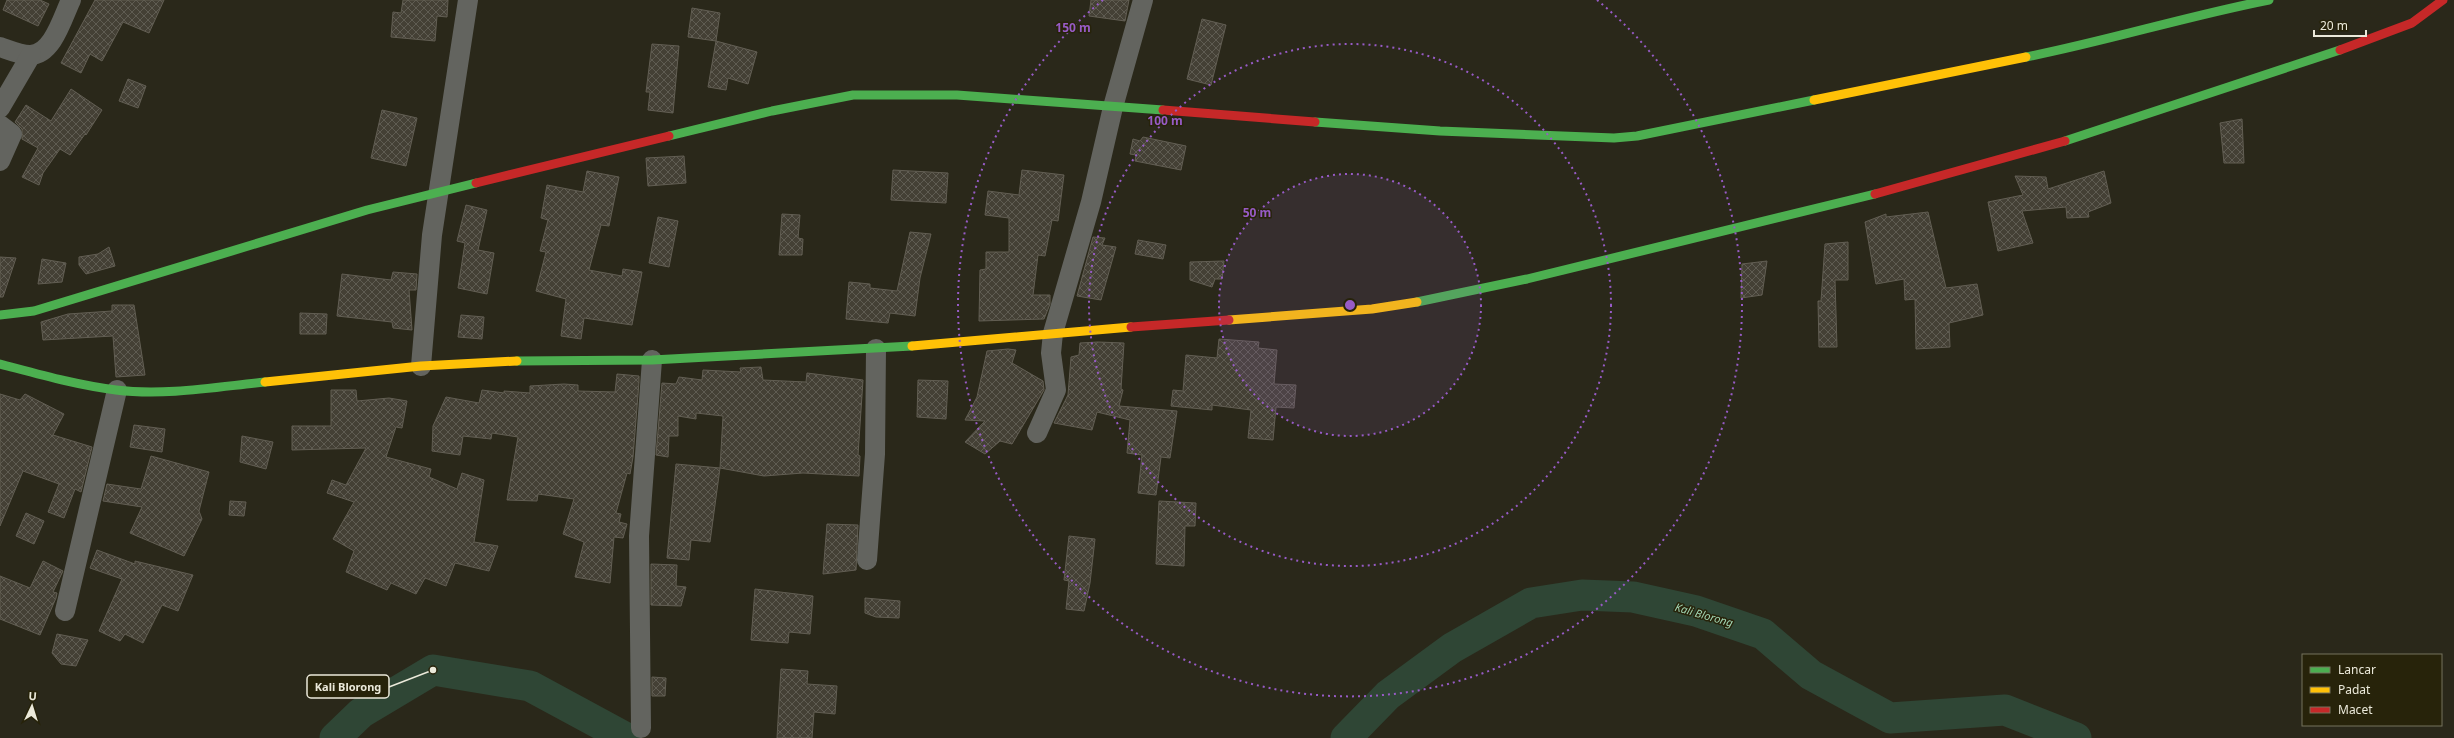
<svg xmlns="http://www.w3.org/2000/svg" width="2454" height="738" viewBox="0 0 2454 738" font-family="'Noto Sans',sans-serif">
<defs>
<pattern id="building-cross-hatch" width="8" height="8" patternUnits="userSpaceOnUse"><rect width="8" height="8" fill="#444035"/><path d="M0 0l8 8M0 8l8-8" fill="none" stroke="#5f5c52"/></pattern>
</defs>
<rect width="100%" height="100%" fill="#2a281a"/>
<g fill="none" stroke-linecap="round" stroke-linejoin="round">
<g stroke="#2f4635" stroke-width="31">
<polyline points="335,738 361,713 433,670 530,686 626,738"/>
<polyline points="1346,738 1388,695 1452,648 1531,603 1582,595 1633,597 1696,611 1763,634 1811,675 1890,718 2005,710 2076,738"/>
</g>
</g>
<g fill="url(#building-cross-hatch)" stroke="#625e53">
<polygon points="7,0 40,0 49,4 38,26 3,10"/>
<polygon points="95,0 164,0 149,33 123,22 102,61 90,54 81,73 61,63"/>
<polygon points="403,0 448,0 447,17 437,16 435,41 391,37 393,12 401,13"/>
<polygon points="1091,0 1129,0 1125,21 1089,16"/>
<polygon points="692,8 720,13 716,41 688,37"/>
<polygon points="1202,19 1226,25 1211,85 1187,79"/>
<polygon points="716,41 757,52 748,84 728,78 726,90 708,87"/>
<polygon points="652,44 679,46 673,113 648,110 650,92 646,92"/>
<polygon points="128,79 146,86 138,108 119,101"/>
<polygon points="71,89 102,110 86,135 85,134 70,155 60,149 43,173 39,185 22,177 38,148 22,139 22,129 15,122 26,105 51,121"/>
<polygon points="382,110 417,118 406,166 371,158"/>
<polygon points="2242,119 2244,163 2224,163 2220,123"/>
<polygon points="1143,137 1186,146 1181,170 1135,161 1136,155 1130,154 1133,139 1140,141"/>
<polygon points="684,156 686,183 648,186 646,158"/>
<polygon points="893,170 948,173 946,203 891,200"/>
<polygon points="1022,170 1064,175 1058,221 1052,220 1045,256 1038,255 1033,295 1050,295 1050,304 1044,319 979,321 980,270 986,269 986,252 1009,252 1009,218 985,215 988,191 1019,195"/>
<polygon points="587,171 619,177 609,226 601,225 589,270 622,276 623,269 642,272 632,325 584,318 581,339 561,336 566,299 536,291 546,252 540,251 548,220 541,218 547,185 583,192"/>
<polygon points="2104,171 2111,203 2088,212 2089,217 2067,218 2066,207 2022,211 2033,243 1998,251 1988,202 2023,195 2015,176 2046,177 2048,189"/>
<polygon points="466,205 487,210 478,250 494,253 487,294 458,288 465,243 457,241"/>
<polygon points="1928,212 1946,288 1977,284 1983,315 1949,323 1950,347 1916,349 1915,299 1905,300 1904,279 1876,284 1865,222 1886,214 1886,217"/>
<polygon points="782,214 800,215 798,238 803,239 802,255 779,255"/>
<polygon points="658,217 678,221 669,267 649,263"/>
<polygon points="910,232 931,234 920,278 915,316 890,313 888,323 846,319 849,282 870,284 870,288 897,291"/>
<polygon points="1093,237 1105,238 1102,245 1116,247 1101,300 1077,296"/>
<polygon points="1138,240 1166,245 1163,259 1135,254"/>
<polygon points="1848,242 1848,280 1835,280 1837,347 1819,347 1818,301 1821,301 1825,244"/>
<polygon points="109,247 115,266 86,274 79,265 79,257 98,254"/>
<polygon points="0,257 16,258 3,297 0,297"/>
<polygon points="42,259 66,263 62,282 38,284"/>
<polygon points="1224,261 1222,279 1215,279 1212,287 1190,280 1190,262"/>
<polygon points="1767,261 1762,295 1741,298 1742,264"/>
<polygon points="393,272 417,274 416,290 409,290 412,330 393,328 392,322 337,316 342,274 391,280"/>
<polygon points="112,305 134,305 145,375 116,377 113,336 43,340 41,322 68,314 112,311"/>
<polygon points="300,313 327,314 326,334 300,334"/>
<polygon points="461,315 484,317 482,339 458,337"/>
<polygon points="1219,339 1259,342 1258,348 1277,350 1274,384 1296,385 1294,408 1276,407 1273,440 1248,438 1251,410 1212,405 1212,410 1171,406 1173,390 1183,391 1186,355 1217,358"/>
<polygon points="1098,342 1124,343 1121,389 1123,390 1119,406 1177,411 1170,458 1161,457 1156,495 1138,493 1142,455 1127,453 1130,420 1097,412 1092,430 1054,423 1068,395 1071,357 1079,355 1080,343"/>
<polygon points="1008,349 1016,350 1012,363 1043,381 1044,390 1012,444 1000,441 985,454 965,442 985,421 965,420 977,397 987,351"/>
<polygon points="761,367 763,380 806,382 807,373 863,380 858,455 860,456 859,476 803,473 764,476 720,468 723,416 696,413 696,419 678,416 678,436 669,436 668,457 656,455 662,383 676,384 679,377 702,380 703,370 741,372 740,368"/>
<polygon points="617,374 639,376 639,382 633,457 630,474 627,473 616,513 621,514 619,522 627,524 623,538 614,537 610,583 575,577 584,542 563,534 574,499 538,494 537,501 507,500 518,437 492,433 491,439 463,436 460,455 432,451 433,426 446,397 479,403 482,390 504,393 504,391 530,393 530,386 564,384 578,385 578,391 615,392"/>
<polygon points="918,380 948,381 946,419 917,417"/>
<polygon points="331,390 356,390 357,401 389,398 407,401 402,428 396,427 386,457 431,469 429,477 457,489 462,473 484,480 474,542 498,546 489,571 455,563 446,586 425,578 416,594 391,583 387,590 346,572 354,551 333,539 354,502 327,493 332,480 346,485 366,448 292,450 292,426 331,426"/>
<polygon points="0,394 20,400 25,394 64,414 53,435 92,447 81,492 75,489 64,518 48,512 59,484 23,471 0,526"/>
<polygon points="134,425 165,429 162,452 130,447"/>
<polygon points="242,436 273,442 266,469 240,462"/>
<polygon points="151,456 209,472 199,511 202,519 184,556 130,533 142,507 103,501 107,484 141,489"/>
<polygon points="676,464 720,468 710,542 691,540 689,560 667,558"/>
<polygon points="230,501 246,502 244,516 229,515"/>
<polygon points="1159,501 1196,503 1195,526 1185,526 1184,566 1156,564"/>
<polygon points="26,513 44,521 34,544 16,536"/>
<polygon points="827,524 858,525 856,570 823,574"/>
<polygon points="1069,536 1095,539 1090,583 1084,611 1066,609 1069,581 1064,580"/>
<polygon points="97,550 135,564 135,561 193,575 178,611 162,605 143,643 125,634 120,641 99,631 122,579 90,568"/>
<polygon points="43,561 63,571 53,592 57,593 56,598 40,635 0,619 0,576 30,588"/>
<polygon points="651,564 677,565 676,586 686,587 681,606 651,605"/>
<polygon points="755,589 813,596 810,634 789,632 788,643 751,640"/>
<polygon points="865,598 900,601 899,618 876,617 865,613"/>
<polygon points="57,634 88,640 76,666 61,664 52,653"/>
<polygon points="781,669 808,671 807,684 837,686 835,714 814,712 812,738 777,738"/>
<polygon points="652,677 666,678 665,696 652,696"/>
</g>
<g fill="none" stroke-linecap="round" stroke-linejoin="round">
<g stroke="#63645f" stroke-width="20">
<path d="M0,47c9,3 20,8 30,8 23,0 33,-39 41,-55"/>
<polyline points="0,108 31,55"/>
<polyline points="0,125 12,134 0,161"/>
<polyline points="421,366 432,235 468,0"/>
<polyline points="1037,433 1056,390 1051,353 1053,333 1091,202 1113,107 1143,0"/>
<polyline points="867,560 875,454 876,349"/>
<polyline points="65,611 117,390"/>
<polyline points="641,728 639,536 652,360"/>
</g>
<g stroke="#4caf50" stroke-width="9">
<path d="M2026,57c81,-16 161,-41 243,-57"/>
<polyline points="1315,122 1440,131 1614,138 1637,136 1814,100"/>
<polyline points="669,136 772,111 853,95 957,95 1163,110"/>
<polyline points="2065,141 2340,50"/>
<polyline points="1417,302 1527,279 1875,194"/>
<polyline points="0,315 34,311 367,210 476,183"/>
<polyline points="517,361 652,360 912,346"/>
<path d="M0,364c38,10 76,21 116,26 49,6 100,-3 149,-8"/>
</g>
<g stroke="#ffc107" stroke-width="9">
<polyline points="1814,100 2026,57"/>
<polyline points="1229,320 1372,309 1417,302"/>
<polyline points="912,346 1131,327"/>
<polyline points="265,382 421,366 517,361"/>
</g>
<g stroke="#c62828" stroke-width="9">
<polyline points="2340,50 2412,23 2443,0"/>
<polyline points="1163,110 1315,122"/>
<polyline points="476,183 669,136"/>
<polyline points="1875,194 2065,141"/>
<polyline points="1131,327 1229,320"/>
</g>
</g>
<circle cx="1350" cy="305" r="131" fill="#975bc6" fill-opacity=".12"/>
<g fill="none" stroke="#975bc6" stroke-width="2" stroke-dasharray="2 4">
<circle cx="1350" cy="305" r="131"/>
<circle cx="1350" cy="305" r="261"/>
<path d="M1597 0A392 392 0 1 1 1103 0"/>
</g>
<g text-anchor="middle" stroke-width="3" stroke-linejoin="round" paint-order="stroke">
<g font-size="11" font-style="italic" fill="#a1d5b3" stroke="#27230a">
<text transform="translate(1704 615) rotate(16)" y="4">Kali Blorong</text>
</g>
</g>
<circle cx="1350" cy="305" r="6" fill="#975bc6" stroke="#27230a" stroke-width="2"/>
<g font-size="12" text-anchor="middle" font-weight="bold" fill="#975bc6" stroke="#27230a" stroke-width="3" stroke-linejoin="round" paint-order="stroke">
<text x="1073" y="32">150 m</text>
<text x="1165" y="125">100 m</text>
<text x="1257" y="217">50 m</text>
</g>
<path fill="none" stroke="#ebe9da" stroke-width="1.5" d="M433 670L389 687"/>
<circle fill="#ebe9da" stroke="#27230a" stroke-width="1.5" cx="433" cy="670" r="4"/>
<rect fill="#27230a" stroke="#ebe9da" stroke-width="1.5" x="307" y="675" width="82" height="23" rx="4"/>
<g font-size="11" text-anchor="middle" font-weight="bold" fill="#ebe9da">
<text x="348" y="691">Kali Blorong</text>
</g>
<rect x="2302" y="654" width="140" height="72" fill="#27230a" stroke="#75725d"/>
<rect x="2310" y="667" width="20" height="6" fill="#4caf50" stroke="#75725d"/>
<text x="2338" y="674" font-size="12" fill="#ebe9da">Lancar</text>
<rect x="2310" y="687" width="20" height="6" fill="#ffc107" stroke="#75725d"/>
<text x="2338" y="694" font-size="12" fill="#ebe9da">Padat</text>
<rect x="2310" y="707" width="20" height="6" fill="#c62828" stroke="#75725d"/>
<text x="2338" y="714" font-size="12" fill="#ebe9da">Macet</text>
<g transform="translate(32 706) rotate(4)" stroke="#27230a" stroke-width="3" paint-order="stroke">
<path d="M0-3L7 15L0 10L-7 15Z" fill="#ebe9da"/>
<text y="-6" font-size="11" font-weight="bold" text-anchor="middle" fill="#ebe9da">U</text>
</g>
<path d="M2314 30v6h52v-6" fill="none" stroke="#ebe9da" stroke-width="2"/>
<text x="2320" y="30" font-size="12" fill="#ebe9da" stroke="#27230a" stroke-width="3" paint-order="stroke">20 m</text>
</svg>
